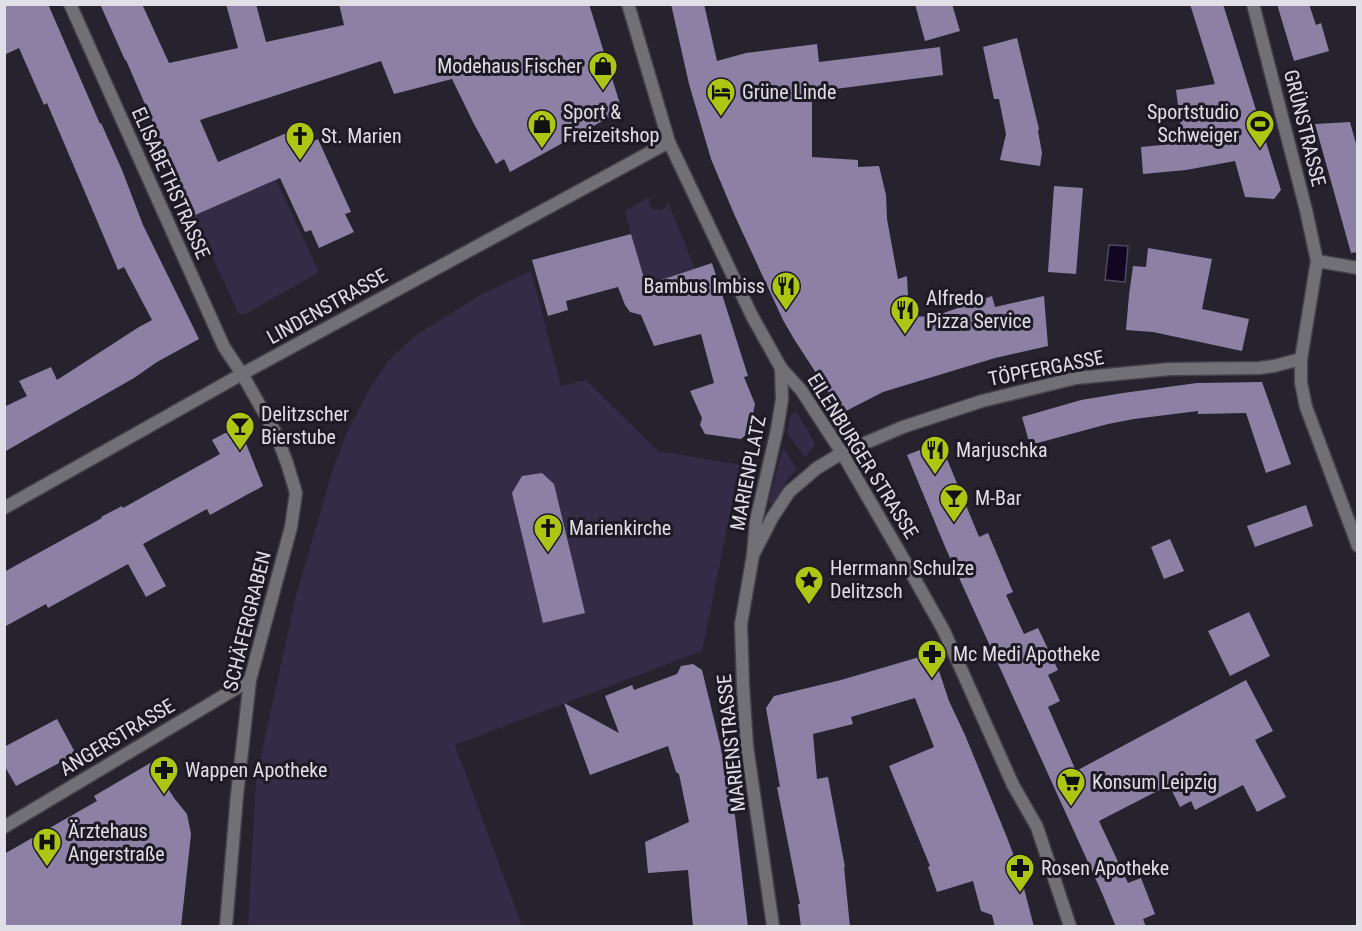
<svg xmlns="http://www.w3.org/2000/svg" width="1362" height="931" viewBox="0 0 1362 931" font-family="'Roboto Condensed',sans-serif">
<rect width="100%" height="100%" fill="#26232e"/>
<g fill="#342c46">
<polygon points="276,180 319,272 244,315 239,314 193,216"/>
<polygon points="649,197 649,204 653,210 661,210 666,207 668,202 695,269 645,285 625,211"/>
<polygon points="531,271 561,386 586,380 658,451 740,465 702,651 455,745 522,926 248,926 256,779 296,596 333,469 347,432 371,387 389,360 415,336 480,295"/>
<polygon points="795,412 798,414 814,441 814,446 805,457 787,433 791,414"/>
<polygon points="783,448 797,469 789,477 773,503 770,504 769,501"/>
</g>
<polygon fill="#120722" stroke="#50485d" stroke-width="1.5" points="1109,245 1128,246 1125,282 1105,280"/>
<g fill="#8c81a5">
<polygon points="4,4 48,4 100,124 101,123 122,170 143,225 199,339 157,362 134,378 4,452 4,407 27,396 19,381 51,367 57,380 139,327 152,320 124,267 118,270 47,103 44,105 19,48 4,55"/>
<polygon points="100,4 142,4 169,63 238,48 226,4 256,4 266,42 344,25 339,4 589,4 620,104 617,113 510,172 504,159 496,164 474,124 452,79 394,94 381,61 200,120 218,162 301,127 308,144 318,139 351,212 345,214 354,232 319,248 311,230 305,232 280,178 193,216 126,60 125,60"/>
<polygon points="671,4 704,4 717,61 746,53 817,44 819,62 940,47 943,75 812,92 812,157 858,160 858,167 879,166 886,195 887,219 898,279 907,276 909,317 935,316 992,296 995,307 1044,296 1048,346 995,358 883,392 842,413 794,339 783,320 734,214 711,159 689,84"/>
<polygon points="915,4 952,4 960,31 925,41"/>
<polygon points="1190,4 1223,4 1281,190 1274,199 1245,197 1235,161 1186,170 1143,174 1141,147 1183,143 1176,90 1215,84"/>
<polygon points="1277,4 1309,4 1316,25 1321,23 1329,51 1294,61"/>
<polygon points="1017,38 1039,129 1038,131 1042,153 1040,166 1000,160 1006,134 999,99 994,99 983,47"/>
<polygon points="1350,122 1358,151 1358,252 1351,253 1315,124"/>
<polygon points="1054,186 1083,188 1076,274 1048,272"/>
<polygon points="631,234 646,285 712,263 748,376 744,377 755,404 749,432 741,439 705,434 700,425 702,418 690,391 714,383 701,334 654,346 641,315 630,312 625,305 618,287 566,301 568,310 548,316 532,260"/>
<polygon points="1148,248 1212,259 1202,309 1249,319 1242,351 1153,332 1126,330 1129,295 1133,266 1146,267"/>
<polygon points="1262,382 1291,464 1266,473 1246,413 1198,414 1198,411 1134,419 1108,424 1030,445 1022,417 1081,400 1123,393 1197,383"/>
<polygon points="225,433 243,436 263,486 210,515 207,509 143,544 166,586 146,597 128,564 48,608 46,604 4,627 4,572 102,518 101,517 122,506 123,508 220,454 212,440"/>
<polygon points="940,442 979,537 988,533 1013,592 1006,595 1024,634 1038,628 1058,670 1048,675 1060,701 1048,707 1076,771 1246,680 1273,731 1255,740 1286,797 1257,812 1243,785 1195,810 1191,801 1180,807 1169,785 1099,821 1128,883 1141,878 1155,914 1143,919 1146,927 1116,927 1102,893 946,549 907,455"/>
<polygon points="542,473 554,484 585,613 543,623 512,493 522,476"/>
<polygon points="1306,505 1313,526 1255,547 1247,526"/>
<polygon points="1170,539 1184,571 1164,579 1151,547"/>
<polygon points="1249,612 1270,656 1230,676 1208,631"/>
<polygon points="933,653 949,701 965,735 1006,835 1019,869 1034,927 995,927 992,915 981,911 973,881 937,892 928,867 930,866 889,766 934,747 915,698 851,717 853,724 813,734 817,779 828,777 845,867 844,867 850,927 801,927 798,904 800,904 777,787 780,787 766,708 774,696 841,680"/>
<polygon points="693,664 702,670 720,744 735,816 748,927 693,927 688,870 648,873 645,842 689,822 679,774 676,772 668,746 590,775 564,703 619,733 605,696 632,685 634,690 677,674 681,666"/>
<polygon points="57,719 76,754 16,786 4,765 4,747"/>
<polygon points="152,762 174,798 187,814 191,834 181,927 4,927 4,854 97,801 94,796"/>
</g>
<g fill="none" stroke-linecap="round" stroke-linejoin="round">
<g stroke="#44414b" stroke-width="15">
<g id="minor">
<polyline points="70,4 224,347 242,374 275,432 287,463 296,493 291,527 250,680 237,795 226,926"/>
<polyline points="628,4 669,142 752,316 781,368 801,390 842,453 900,553 944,631 1013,785 1037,827 1070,926"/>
<polyline points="1253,4 1306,210 1317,261 1301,359 1301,383 1306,407 1358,546"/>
<polyline points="1317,261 1358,268"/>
<polyline points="4,508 242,374 669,142"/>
<polyline points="753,555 772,518 789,492 817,468 842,453 903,427 982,401 1076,378 1170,369 1259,368 1274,366 1301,359"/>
<polyline points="4,827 250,680"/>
<polyline points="773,926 747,746 743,686 741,624 753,555 756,521 777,430 782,399 781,368"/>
</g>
</g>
<use href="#minor" stroke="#727077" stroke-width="12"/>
</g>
<defs>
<g id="shop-pin" transform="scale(1.5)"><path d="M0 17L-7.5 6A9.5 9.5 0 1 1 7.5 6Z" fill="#acc613" stroke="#1d1a25"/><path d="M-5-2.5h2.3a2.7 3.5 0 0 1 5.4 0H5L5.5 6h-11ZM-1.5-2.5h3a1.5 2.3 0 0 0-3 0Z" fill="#111"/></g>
<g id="hotel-pin" transform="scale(1.5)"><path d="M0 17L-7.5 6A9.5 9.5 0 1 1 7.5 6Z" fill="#acc613" stroke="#1d1a25"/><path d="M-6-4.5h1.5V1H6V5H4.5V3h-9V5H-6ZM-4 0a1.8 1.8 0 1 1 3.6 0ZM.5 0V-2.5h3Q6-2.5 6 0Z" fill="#111"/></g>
<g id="stadium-pin" transform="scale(1.5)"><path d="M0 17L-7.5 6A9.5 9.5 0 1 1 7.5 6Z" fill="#acc613" stroke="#1d1a25"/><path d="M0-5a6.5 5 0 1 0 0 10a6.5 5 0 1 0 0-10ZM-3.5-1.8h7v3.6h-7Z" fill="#111"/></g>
<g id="church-pin" transform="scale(1.5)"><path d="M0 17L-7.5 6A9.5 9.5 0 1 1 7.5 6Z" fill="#acc613" stroke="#1d1a25"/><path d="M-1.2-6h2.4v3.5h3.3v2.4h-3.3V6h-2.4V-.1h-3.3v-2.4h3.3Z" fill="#111"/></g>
<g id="restaurant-pin" transform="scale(1.5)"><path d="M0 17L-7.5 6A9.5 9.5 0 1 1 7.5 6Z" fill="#acc613" stroke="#1d1a25"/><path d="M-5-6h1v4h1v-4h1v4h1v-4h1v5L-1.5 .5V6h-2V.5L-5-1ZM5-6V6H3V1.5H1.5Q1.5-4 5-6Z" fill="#111"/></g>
<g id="bar-pin" transform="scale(1.5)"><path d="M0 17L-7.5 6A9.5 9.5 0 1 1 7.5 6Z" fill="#acc613" stroke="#1d1a25"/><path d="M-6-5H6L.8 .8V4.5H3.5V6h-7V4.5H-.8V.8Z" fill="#111"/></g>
<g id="sight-pin" transform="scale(1.5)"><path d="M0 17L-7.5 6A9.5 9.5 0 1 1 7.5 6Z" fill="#acc613" stroke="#1d1a25"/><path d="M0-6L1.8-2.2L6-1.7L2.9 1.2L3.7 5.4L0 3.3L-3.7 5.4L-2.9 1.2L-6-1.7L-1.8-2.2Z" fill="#111"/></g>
<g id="pharmacy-pin" transform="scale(1.5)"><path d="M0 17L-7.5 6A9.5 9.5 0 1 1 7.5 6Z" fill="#acc613" stroke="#1d1a25"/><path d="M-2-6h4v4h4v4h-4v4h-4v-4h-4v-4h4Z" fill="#111"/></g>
<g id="supermarket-pin" transform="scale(1.5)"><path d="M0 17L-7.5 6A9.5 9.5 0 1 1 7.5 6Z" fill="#acc613" stroke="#1d1a25"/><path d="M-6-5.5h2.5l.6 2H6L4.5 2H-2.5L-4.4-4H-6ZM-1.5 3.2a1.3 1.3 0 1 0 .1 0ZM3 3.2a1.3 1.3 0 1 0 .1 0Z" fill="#111"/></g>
<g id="hospital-pin" transform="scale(1.5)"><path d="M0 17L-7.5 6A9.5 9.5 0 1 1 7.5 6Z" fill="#acc613" stroke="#1d1a25"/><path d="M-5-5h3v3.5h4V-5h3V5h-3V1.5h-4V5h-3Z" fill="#111"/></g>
</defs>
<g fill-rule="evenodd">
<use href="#shop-pin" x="603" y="66"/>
<use href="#hotel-pin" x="721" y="92"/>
<use href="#shop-pin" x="542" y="124"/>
<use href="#stadium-pin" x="1260" y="124"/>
<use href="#church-pin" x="300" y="136"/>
<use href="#restaurant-pin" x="786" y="286"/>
<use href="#restaurant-pin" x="905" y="310"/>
<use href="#bar-pin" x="240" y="426"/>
<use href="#restaurant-pin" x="935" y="450"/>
<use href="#bar-pin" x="954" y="498"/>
<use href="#church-pin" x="548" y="528"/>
<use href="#sight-pin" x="809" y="580"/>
<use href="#pharmacy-pin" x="932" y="654"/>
<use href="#pharmacy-pin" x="164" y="770"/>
<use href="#supermarket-pin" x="1071" y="782"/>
<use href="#hospital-pin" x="47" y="842"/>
<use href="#pharmacy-pin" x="1020" y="868"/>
</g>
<g text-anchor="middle" stroke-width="6" stroke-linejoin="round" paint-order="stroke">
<g font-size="20" fill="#e0dee6" stroke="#1d1a25" text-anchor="start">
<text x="582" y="73" text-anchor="end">Modehaus Fischer</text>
<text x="742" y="99">Grüne Linde</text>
<text x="563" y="119">Sport &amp;<tspan x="563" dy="23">Freizeitshop</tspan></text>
<text x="1239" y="119" text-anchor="end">Sportstudio<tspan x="1239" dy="23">Schweiger</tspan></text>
<text x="321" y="143">St. Marien</text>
<text x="765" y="293" text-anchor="end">Bambus Imbiss</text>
<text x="926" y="305">Alfredo<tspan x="926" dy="23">Pizza Service</tspan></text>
<text x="261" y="421">Delitzscher<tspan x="261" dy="23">Bierstube</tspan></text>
<text x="956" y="457">Marjuschka</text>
<text x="975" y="505">M-Bar</text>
<text x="569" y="535">Marienkirche</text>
<text x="830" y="575">Herrmann Schulze<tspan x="830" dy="23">Delitzsch</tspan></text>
<text x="953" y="661">Mc Medi Apotheke</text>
<text x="185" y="777">Wappen Apotheke</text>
<text x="1092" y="789">Konsum Leipzig</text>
<text x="68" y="838">Ärztehaus<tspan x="68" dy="23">Angerstraße</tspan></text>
<text x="1041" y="875">Rosen Apotheke</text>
</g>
<g font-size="20" fill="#e0dee6" stroke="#1d1a25">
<text transform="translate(1305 128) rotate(76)" y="7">GRÜNSTRASSE</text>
<text transform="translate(171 183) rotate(66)" y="7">ELISABETHSTRASSE</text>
<text transform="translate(327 306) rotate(-29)" y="7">LINDENSTRASSE</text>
<text transform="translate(1046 368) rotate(-11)" y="7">TÖPFERGASSE</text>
<text transform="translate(863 456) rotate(58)" y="7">EILENBURGER STRASSE</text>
<text transform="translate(748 473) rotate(-79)" y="7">MARIENPLATZ</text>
<text transform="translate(247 621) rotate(-76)" y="7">SCHÄFERGRABEN</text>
<text transform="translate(117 737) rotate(-31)" y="7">ANGERSTRASSE</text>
<text transform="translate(731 743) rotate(-96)" y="7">MARIENSTRASSE</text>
</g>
</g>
<rect width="1362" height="931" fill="none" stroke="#e0dee6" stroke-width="12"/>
</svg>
